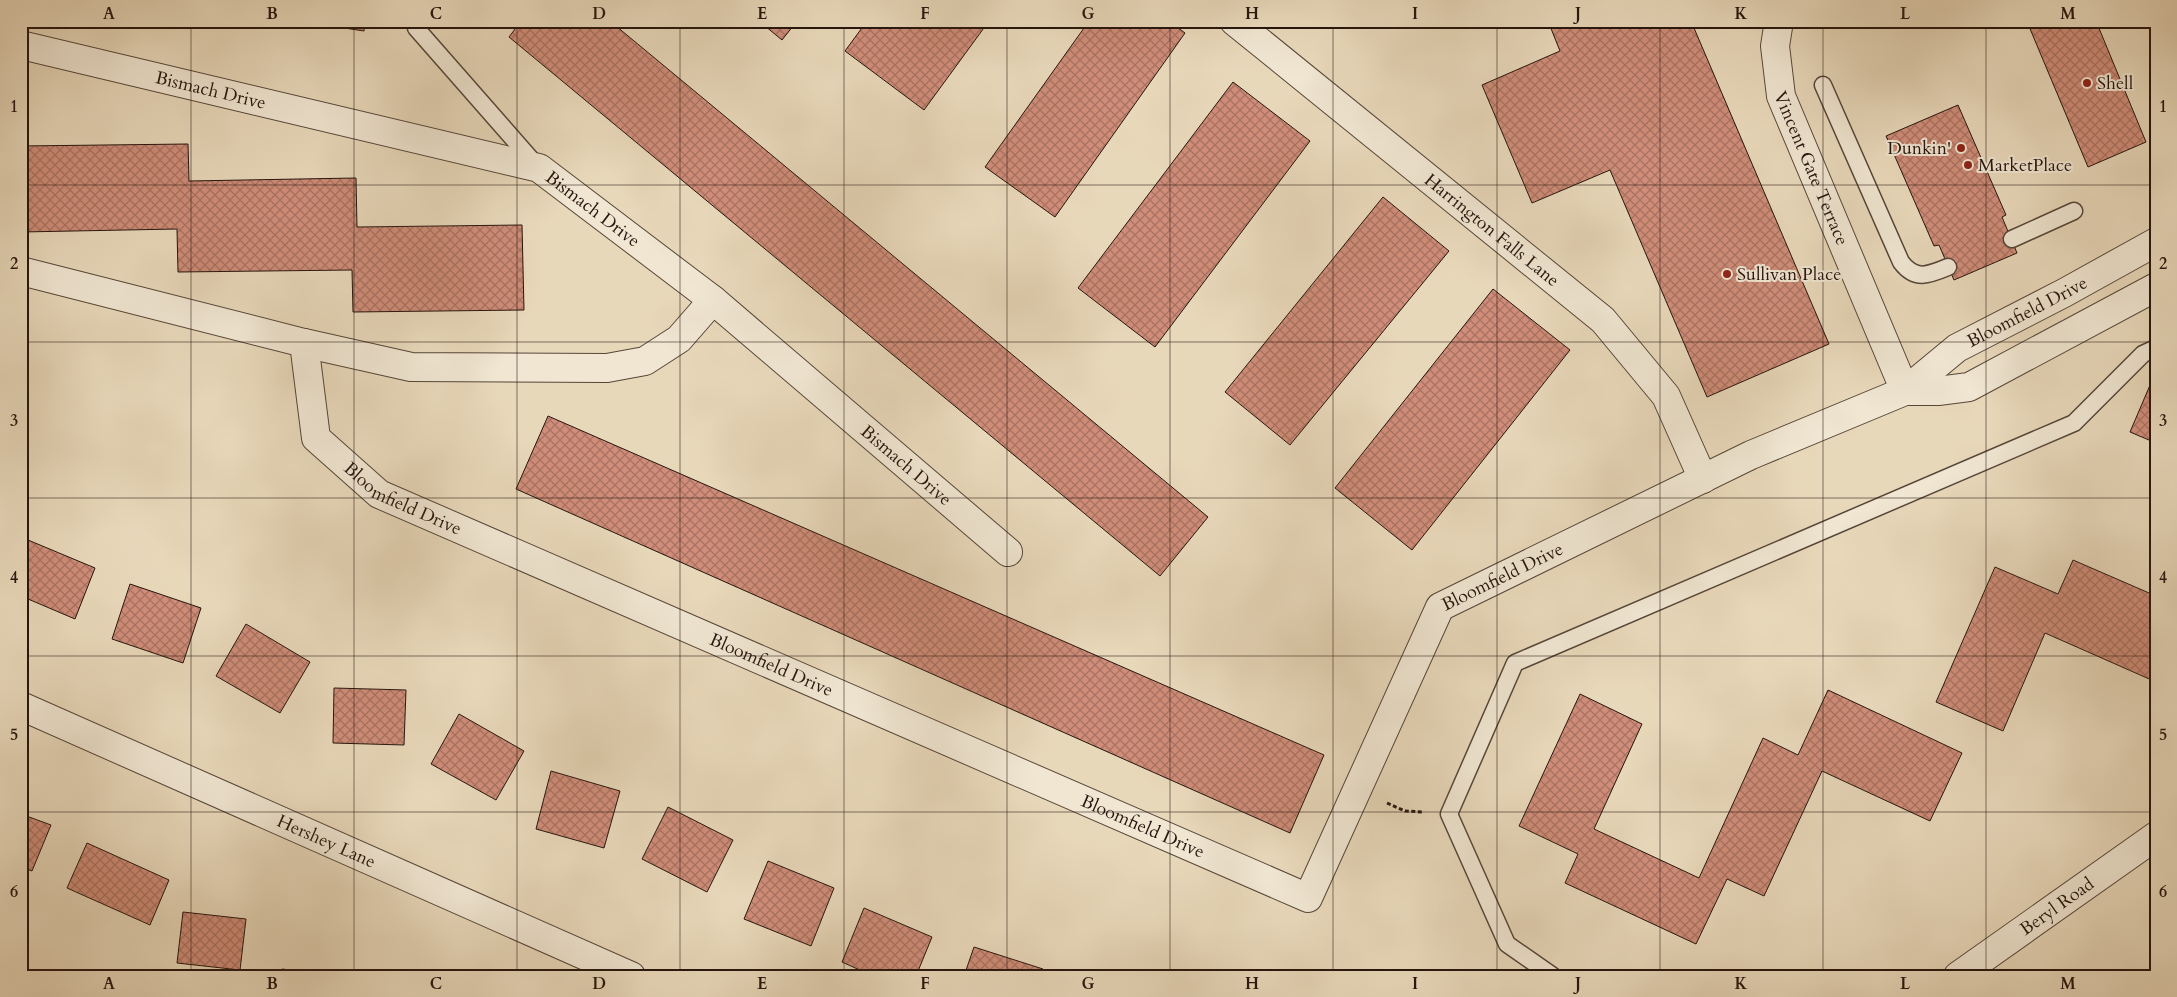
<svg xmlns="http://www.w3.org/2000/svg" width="2177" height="997" viewBox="0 0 2177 997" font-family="Cardo,serif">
<defs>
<pattern id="building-cross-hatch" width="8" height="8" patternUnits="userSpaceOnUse" patternTransform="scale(1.25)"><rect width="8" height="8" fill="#d08d79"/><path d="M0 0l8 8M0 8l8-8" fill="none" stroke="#a97262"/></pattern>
</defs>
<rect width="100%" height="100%" fill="#e8d8ba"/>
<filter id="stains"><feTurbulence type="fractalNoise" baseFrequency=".004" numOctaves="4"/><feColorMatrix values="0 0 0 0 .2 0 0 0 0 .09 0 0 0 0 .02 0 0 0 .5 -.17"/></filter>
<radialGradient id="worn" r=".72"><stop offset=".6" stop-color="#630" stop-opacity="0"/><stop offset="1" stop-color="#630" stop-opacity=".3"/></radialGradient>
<g fill="url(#building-cross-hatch)" stroke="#26150e">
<polygon points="298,21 365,21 364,31"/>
<polygon points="521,21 610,21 1208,517 1160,576 509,37"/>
<polygon points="759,21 797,21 782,40"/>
<polygon points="867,21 989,21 924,110 845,51"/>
<polygon points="1089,21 1169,21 1185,33 1055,217 985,167"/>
<polygon points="1548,21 1691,21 1829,344 1707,397 1610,170 1532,203 1482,85 1560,51"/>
<polygon points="2035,21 2096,21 2146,142 2088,167 2028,24"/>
<polygon points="1233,82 1310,141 1155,347 1078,288"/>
<polygon points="1958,105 2006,215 2002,217 2017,253 1954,280 1939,245 1934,246 1886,136"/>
<polygon points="188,144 189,181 356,178 357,227 522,225 524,310 353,312 352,270 178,272 177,229 21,232 21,146"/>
<polygon points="1383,197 1449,251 1290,445 1225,392"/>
<polygon points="1493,289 1570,350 1412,550 1335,488"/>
<polygon points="2156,371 2156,443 2130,432"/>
<polygon points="548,416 1324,755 1290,833 516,489"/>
<polygon points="28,540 95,568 75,619 21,596 21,557"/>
<polygon points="2073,560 2156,596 2156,682 2045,633 2003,731 1936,702 1995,567 2058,594"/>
<polygon points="130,584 201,608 183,663 112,639"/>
<polygon points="246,624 310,662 280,713 216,676"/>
<polygon points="334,688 406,690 404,745 333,743"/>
<polygon points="1828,690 1962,753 1930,821 1822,771 1764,896 1727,879 1696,944 1565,883 1578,854 1519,826 1580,694 1642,724 1594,829 1699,878 1763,738 1798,755"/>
<polygon points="459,714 524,751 496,800 431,764"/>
<polygon points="551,771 620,791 604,848 536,829"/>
<polygon points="668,807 733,840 707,892 642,859"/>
<polygon points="21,814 51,825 32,871 21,867"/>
<polygon points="87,843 169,880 150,925 67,888"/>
<polygon points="768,861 834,888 811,946 744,919"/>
<polygon points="864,908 932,937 916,976 873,976 842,962"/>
<polygon points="183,912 246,919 240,970 177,963"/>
<polygon points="974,947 1043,969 1041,976 964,976"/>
<polygon points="282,969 338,976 281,976"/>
</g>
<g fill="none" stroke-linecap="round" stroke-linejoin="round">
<g stroke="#564639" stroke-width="19">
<g id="service">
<polyline points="416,28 537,166"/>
<path d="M1823,85l78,177c14,19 28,13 47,5"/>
<polyline points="2012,239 2074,211"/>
<polyline points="1553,976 1507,944 1449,814 1515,663 2074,423 2143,354 2156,348"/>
</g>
</g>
<g stroke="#564639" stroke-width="30">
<g id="minor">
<path id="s1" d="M1234,21l369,299 63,76 37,83"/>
<path id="s2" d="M1779,21l-4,25 6,50 124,295"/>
<path id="s3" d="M21,45l518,123 174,132 295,252"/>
<path id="s4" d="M21,271l283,72 12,95 63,56 929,404 132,-291 311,-152 154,-64 52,-43 107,-55 92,-51"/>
<polyline points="304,343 411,367 607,368 645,361 679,339 713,300"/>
<polyline points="1905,391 1938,391 1969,387 2156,287"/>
<path id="s5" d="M21,706l610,270"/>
<path id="s6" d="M1958,976l198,-140"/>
</g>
</g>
<polyline stroke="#26150e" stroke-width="3" stroke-dasharray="4 2.5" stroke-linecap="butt" points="1387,803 1405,811 1423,812"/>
<use href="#service" stroke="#f0e6d2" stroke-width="16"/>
<use href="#minor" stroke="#f0e6d2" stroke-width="28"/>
</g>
<path fill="none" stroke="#26150e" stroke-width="1" stroke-opacity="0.55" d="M191,21v955M354,21v955M517,21v955M680,21v955M844,21v955M1007,21v955M1170,21v955M1333,21v955M1497,21v955M1660,21v955M1823,21v955M1986,21v955M21,185h2135M21,342h2135M21,498h2135M21,656h2135M21,812h2135"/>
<g fill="#8f2418" stroke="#f0e6d2" stroke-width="2">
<circle cx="2087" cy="83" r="5"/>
<circle cx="1961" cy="148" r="5"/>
<circle cx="1968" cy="165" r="5"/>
<circle cx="1727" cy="274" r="5"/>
</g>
<g text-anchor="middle" stroke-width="4" stroke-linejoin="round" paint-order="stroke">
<g font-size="18" fill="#26150e" stroke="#f0e6d2" text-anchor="start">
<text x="2097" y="89">Shell</text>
<text x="1951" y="154" text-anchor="end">Dunkin'</text>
<text x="1978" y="171">MarketPlace</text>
<text x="1737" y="280">Sullivan Place</text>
</g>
<g font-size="18" fill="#26150e" stroke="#f0e6d2">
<text dy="6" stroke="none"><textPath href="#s3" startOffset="195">Bismach Drive</textPath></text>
<text dy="6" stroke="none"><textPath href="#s2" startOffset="154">Vincent Gate Terrace</textPath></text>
<text dy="6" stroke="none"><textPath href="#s3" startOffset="600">Bismach Drive</textPath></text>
<text dy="6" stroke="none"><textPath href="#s1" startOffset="332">Harrington Falls Lane</textPath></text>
<text dy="6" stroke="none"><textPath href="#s4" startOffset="2464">Bloomfield Drive</textPath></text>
<text dy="6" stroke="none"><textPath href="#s3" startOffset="1005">Bismach Drive</textPath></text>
<text dy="6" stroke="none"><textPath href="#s4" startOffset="495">Bloomfield Drive</textPath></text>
<text dy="6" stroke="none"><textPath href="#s4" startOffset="1874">Bloomfield Drive</textPath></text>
<text dy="6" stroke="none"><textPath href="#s4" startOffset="900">Bloomfield Drive</textPath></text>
<text dy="6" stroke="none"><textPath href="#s4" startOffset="1305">Bloomfield Drive</textPath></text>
<text dy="6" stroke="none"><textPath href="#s5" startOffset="334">Hershey Lane</textPath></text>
<text dy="6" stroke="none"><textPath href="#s6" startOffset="121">Beryl Road</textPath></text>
</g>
</g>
<rect width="2177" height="997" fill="none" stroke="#e8d8ba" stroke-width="55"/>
<rect x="28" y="28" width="2122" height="942" fill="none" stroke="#26150e" stroke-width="2"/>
<g font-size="16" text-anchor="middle" font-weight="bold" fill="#26150e">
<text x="109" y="19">A</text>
<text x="272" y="19">B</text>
<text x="436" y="19">C</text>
<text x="599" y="19">D</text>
<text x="762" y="19">E</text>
<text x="925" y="19">F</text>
<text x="1088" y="19">G</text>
<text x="1252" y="19">H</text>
<text x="1415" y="19">I</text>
<text x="1578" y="19">J</text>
<text x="1741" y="19">K</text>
<text x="1905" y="19">L</text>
<text x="2068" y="19">M</text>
<text x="14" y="112">1</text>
<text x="2163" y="112">1</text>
<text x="14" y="269">2</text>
<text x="2163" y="269">2</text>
<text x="14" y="426">3</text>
<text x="2163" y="426">3</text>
<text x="14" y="583">4</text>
<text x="2163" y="583">4</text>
<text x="14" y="740">5</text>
<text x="2163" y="740">5</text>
<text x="14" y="897">6</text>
<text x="2163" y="897">6</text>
<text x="109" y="989">A</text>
<text x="272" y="989">B</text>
<text x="436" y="989">C</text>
<text x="599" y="989">D</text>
<text x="762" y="989">E</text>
<text x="925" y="989">F</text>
<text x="1088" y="989">G</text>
<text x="1252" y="989">H</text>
<text x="1415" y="989">I</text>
<text x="1578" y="989">J</text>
<text x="1741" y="989">K</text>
<text x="1905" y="989">L</text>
<text x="2068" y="989">M</text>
</g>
<rect width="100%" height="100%" filter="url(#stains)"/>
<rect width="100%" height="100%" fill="url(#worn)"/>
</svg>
